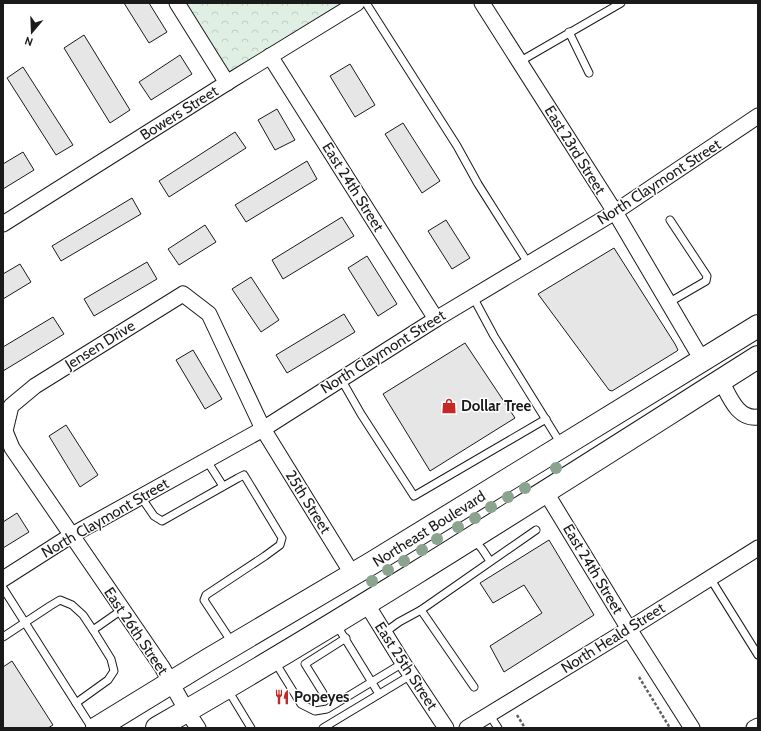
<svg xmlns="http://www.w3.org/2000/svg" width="761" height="731" viewBox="0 0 761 731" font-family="Cabin,sans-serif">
<defs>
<pattern id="park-crowns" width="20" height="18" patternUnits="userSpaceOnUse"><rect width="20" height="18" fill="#e0efe3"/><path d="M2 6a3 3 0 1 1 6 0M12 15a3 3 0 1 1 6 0" fill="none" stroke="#c0ccc2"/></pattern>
</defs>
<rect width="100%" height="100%" fill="#fff"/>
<polygon fill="url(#park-crowns)" stroke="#6a6a6a" points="185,3 355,3 233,79"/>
<g fill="#e6e6e6" stroke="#1a1a1a">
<polygon points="124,3 149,3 167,32 149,43"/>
<polygon points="84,35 130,110 110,123 64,48"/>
<polygon points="180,55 192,74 151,100 139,82"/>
<polygon points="350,64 375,105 355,117 330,76"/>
<polygon points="23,67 73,145 56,155 7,78"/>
<polygon points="277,109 295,140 275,150 258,120"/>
<polygon points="403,123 440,181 422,193 385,134"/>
<polygon points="235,132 246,148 169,197 159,181"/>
<polygon points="23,152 34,170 3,189 3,164"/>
<polygon points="307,161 317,179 246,222 235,205"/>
<polygon points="132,198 141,214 61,261 52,246"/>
<polygon points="342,217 354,236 283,279 272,260"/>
<polygon points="446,220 470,258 452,269 428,231"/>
<polygon points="205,225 216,242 179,265 168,249"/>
<polygon points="614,248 675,344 678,350 677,351 612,391 609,390 538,294"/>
<polygon points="367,256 397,304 378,316 348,268"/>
<polygon points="147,262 157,279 94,316 84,299"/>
<polygon points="20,264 31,282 3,299 3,274"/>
<polygon points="251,277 279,320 261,332 232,289"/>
<polygon points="344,314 355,332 287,373 276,355"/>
<polygon points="53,317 64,334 3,371 3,347"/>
<polygon points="465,343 515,418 430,471 383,394"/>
<polygon points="193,350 222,399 205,409 176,360"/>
<polygon points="66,425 98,475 80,487 49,436"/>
<polygon points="17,513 29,532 3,548 3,522"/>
<polygon points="549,540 594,615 504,672 490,646 542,613 524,585 493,603 480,583"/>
<polygon points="12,661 53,725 48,728 3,728 3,667"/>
</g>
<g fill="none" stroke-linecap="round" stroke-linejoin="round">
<g stroke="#1a1a1a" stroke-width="9">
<g id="service">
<polyline points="366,3 457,146 478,184 528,263"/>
<polyline points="569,32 589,73"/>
<polyline points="519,62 621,3"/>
<polyline points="473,297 494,336 561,444"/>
<polyline points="668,303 706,281 707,276 670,220"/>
<polyline points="341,379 361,414 414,496 546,419"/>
<polyline points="207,461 223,486"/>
<polyline points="141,497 154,516 162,521 238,478 244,475 282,538 280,545 265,556 206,595 204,600 233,644"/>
<polyline points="474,540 482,549 490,561"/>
<polyline points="710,578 758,655"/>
<polyline points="3,588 92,728"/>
<polyline points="336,624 379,694"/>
<polyline points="384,633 399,622 421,610"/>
<polyline points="3,637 50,606 60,600 72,605 83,615 93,630 123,609"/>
<polyline points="275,662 301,704 315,711 327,709 403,663"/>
<polyline points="474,687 421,610 536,530"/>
<polyline points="228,690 251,728"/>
<polyline points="323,693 305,664 346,638"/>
<polyline points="76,703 108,680 114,671 111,659 93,630"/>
<polyline points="489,714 498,728"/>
<polyline points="323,728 411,675"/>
</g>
</g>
<g stroke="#1a1a1a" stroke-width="17">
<g id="minor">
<polyline points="177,3 227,83"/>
<polyline points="482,3 615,212 702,360"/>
<polyline points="270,56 436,319"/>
<polyline points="3,224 233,79 357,3"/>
<path d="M721,381c8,14 16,39 37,36"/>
<polyline points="545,491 629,629 692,728"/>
<polyline points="3,579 72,535 263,429 436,319 615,212 758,116"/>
<polyline points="366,603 403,663 446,728"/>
<polyline points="198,728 187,711 162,667 12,448 5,431 11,406 35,386 183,294 209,314 263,429 353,575"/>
<polyline points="467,728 629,629 758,548"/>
<polyline points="754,728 758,726"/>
</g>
</g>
<g stroke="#1a1a1a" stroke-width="24">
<g id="primary">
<polyline points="97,728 208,660 372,563 758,326"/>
<path d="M157,728c204,-117 402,-245 601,-371"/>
</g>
</g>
<g stroke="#5f5f5f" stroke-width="2.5" stroke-dasharray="3 2" stroke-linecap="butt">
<polyline points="639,677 670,728"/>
<polyline points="517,715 525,728"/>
</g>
<use href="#service" stroke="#fff" stroke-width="7"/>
<use href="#minor" stroke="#fff" stroke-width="15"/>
<use href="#primary" stroke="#fff" stroke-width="22"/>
</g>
<g fill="#8aa48f">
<circle cx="556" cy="468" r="6"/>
<circle cx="525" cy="488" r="6"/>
<circle cx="508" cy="497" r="6"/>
<circle cx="491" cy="507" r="6"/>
<circle cx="475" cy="518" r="6"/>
<circle cx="458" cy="527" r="6"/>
<circle cx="437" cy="539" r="6"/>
<circle cx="422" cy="550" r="6"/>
<circle cx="404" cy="561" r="6"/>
<circle cx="388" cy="570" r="6"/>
<circle cx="372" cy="581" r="6"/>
</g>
<defs>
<g id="shop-bare" transform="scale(1.2)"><path d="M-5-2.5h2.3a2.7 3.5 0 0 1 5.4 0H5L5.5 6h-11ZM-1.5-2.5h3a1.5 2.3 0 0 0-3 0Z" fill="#c62828" stroke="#fff" stroke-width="2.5" paint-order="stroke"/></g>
<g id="restaurant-bare" transform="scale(1.2)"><path d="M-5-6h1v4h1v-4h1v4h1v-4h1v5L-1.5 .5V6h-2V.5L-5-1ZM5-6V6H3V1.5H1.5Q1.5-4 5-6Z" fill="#c62828" stroke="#fff" stroke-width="2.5" paint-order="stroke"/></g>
</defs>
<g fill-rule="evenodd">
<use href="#shop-bare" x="449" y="406"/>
<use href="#restaurant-bare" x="282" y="697"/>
</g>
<g text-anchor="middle" stroke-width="3" stroke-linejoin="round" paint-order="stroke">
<g font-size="15" fill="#1a1a1a" stroke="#fff">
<text transform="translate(179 113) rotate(-32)" y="5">Bowers Street</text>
<text transform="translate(575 150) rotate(58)" y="5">East 23rd Street</text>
<text transform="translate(659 182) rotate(-33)" y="5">North Claymont Street</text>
<text transform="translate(353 187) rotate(58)" y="5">East 24th Street</text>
<text transform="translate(100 345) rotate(-32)" y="5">Jensen Drive</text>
<text transform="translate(383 352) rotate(-32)" y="5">North Claymont Street</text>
<text transform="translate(308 502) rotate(58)" y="5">25th Street</text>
<text transform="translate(105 518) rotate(-30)" y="5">North Claymont Street</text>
<text transform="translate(429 529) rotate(-32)" y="5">Northeast Boulevard</text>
<text transform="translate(593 569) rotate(59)" y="5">East 24th Street</text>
<text transform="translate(136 631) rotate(56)" y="5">East 26th Street</text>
<text transform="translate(613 638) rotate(-32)" y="5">North Heald Street</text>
<text transform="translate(406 666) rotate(57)" y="5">East 25th Street</text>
</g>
<g font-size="15" font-weight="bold" fill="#1a1a1a" stroke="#fff" text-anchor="start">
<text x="461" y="411">Dollar Tree</text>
<text x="294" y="702">Popeyes</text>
</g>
</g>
<rect width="761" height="731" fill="none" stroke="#1a1a1a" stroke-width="8"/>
<g transform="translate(32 32) rotate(199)" stroke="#ffffff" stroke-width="3" paint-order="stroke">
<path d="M0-3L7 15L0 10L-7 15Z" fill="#1a1a1a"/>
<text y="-6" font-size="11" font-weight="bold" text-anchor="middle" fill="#1a1a1a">N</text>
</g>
</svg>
